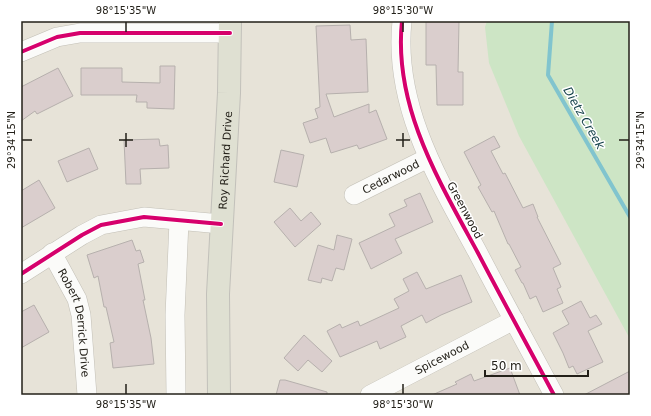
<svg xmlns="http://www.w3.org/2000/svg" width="651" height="416" viewBox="0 0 651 416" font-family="'DejaVu Sans',sans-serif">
<rect width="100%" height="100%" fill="#e7e3d8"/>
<polygon fill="#cde5c5" points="487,21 630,21 630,339 519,136 489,63 485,27"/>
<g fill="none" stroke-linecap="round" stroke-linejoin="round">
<polyline stroke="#81c4ce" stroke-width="4" points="552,21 548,75 630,217"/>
</g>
<g fill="#dacecd" stroke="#b6b0ad">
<polygon points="426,21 459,21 458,72 463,72 463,105 437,105 436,65 426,65"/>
<polygon points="350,25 351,40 366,39 368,92 326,94 334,117 369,104 369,113 376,110 387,139 359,149 357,145 331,153 326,138 310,143 303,123 318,118 315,109 320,107 316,26"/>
<polygon points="160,66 175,66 174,109 147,108 147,102 136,102 137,95 81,95 81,68 122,68 122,82 160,83"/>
<polygon points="58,68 73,96 37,114 35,111 21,121 21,87"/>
<polygon points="494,136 500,147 491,151 503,174 505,173 523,208 533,204 538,217 537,217 561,264 553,268 561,287 557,289 563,303 543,312 536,296 530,299 523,283 522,283 515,270 521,267 509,244 508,244 494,211 492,212 478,187 481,185 464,152"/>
<polygon points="159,139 160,146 168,145 169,168 140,169 141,184 126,184 124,140"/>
<polygon points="89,148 98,169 67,182 58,161"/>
<polygon points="281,150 304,155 297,187 274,182"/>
<polygon points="39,180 55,208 21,228 21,191"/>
<polygon points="420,193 433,222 395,239 402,253 371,269 359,243 395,226 389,214 407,206 404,200"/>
<polygon points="290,208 301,221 311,212 321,224 295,247 274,222"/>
<polygon points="337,235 352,239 344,270 336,268 332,281 322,278 321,283 308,280 318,245 334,250"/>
<polygon points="132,240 136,251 140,250 144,262 138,264 145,300 143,300 151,338 154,364 113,368 110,343 114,342 106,307 104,307 98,276 94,278 87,255"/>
<polygon points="417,272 426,289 461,275 472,302 441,315 426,323 422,315 401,326 406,337 380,349 377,341 340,357 327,331 340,324 342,328 358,321 360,326 399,308 394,299 409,291 403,279"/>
<polygon points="581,301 590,318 596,315 602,324 588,331 603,362 577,374 573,366 569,368 563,353 553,333 569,324 562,311"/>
<polygon points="34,305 49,332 21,348 21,312"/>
<polygon points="304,335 332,361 322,372 308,360 298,371 284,358"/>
<polygon points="510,368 520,395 432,395 457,384 455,382 471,374 474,381"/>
<polygon points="630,371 630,395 584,395"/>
<polygon points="280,380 285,380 327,392 327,395 276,395"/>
</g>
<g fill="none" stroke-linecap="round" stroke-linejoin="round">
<g stroke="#c2bfb6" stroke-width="20">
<g id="minor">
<path d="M402,21c-9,85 37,160 76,232 25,48 51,95 76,142"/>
<polyline points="21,52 57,37 80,33 230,33"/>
<path id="s1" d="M354,195l74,-37"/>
<path id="s2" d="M52,253l25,46 4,16 6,80"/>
<polyline points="21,274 82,235 101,225 144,217 221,224"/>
<polyline points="176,395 175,315 179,221"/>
<path id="s3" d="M370,395l144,-75"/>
</g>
</g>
<g stroke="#c2c0ba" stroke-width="24">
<g id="major">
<path id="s4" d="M219,395l-1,-101 11,-201 1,-72"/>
</g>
</g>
<use href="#minor" stroke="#fbfbf9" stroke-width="19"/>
<use href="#major" stroke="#dfe0d2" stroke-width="22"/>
<g stroke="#fff" stroke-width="6">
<g id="cycleway">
<path d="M402,21c-9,85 37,160 76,232 25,48 51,95 76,142"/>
<polyline points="21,52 57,37 80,33 230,33"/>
<polyline points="21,274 82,235 101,225 144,217 221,224"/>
</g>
</g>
<use href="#cycleway" stroke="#d6006c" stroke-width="4"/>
</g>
<path fill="none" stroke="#232019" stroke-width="1.5" d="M126,22v10M403,22v10M126,133v14M403,133v14M22,140h10M119,140h14M396,140h14M619,140h10M126,384v10M403,384v10"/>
<g text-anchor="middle" stroke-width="3" stroke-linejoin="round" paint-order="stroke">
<g font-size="11" fill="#232019" stroke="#fff">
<text dy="4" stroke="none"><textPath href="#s4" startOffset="235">Roy Richard Drive</textPath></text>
<text dy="4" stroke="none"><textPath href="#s1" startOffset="41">Cedarwood</textPath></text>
<text transform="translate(465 210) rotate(62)" y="4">Greenwood</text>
<text dy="4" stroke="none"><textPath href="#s2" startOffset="75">Robert Derrick Drive</textPath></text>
<text dy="4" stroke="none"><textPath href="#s3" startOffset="81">Spicewood</textPath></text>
</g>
<g font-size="12" font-style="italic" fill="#113f47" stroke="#fff">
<text transform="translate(584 118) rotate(60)" y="4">Dietz Creek</text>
</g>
</g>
<rect width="651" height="416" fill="none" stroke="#ffffff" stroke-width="44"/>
<path d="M485 370v6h103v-6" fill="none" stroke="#232019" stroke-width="2"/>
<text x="491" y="370" font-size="12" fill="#232019" stroke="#ffffff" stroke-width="3" paint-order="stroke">50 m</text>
<rect x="22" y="22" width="607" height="372" fill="none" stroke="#232019" stroke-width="1.5"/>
<g font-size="10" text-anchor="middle" fill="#232019">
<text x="126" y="14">98°15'35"W</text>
<text x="403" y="14">98°15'30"W</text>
<text transform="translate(11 140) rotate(-90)" y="4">29°34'15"N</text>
<text transform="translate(640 140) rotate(-90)" y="4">29°34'15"N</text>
<text x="126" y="408">98°15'35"W</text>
<text x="403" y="408">98°15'30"W</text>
</g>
</svg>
